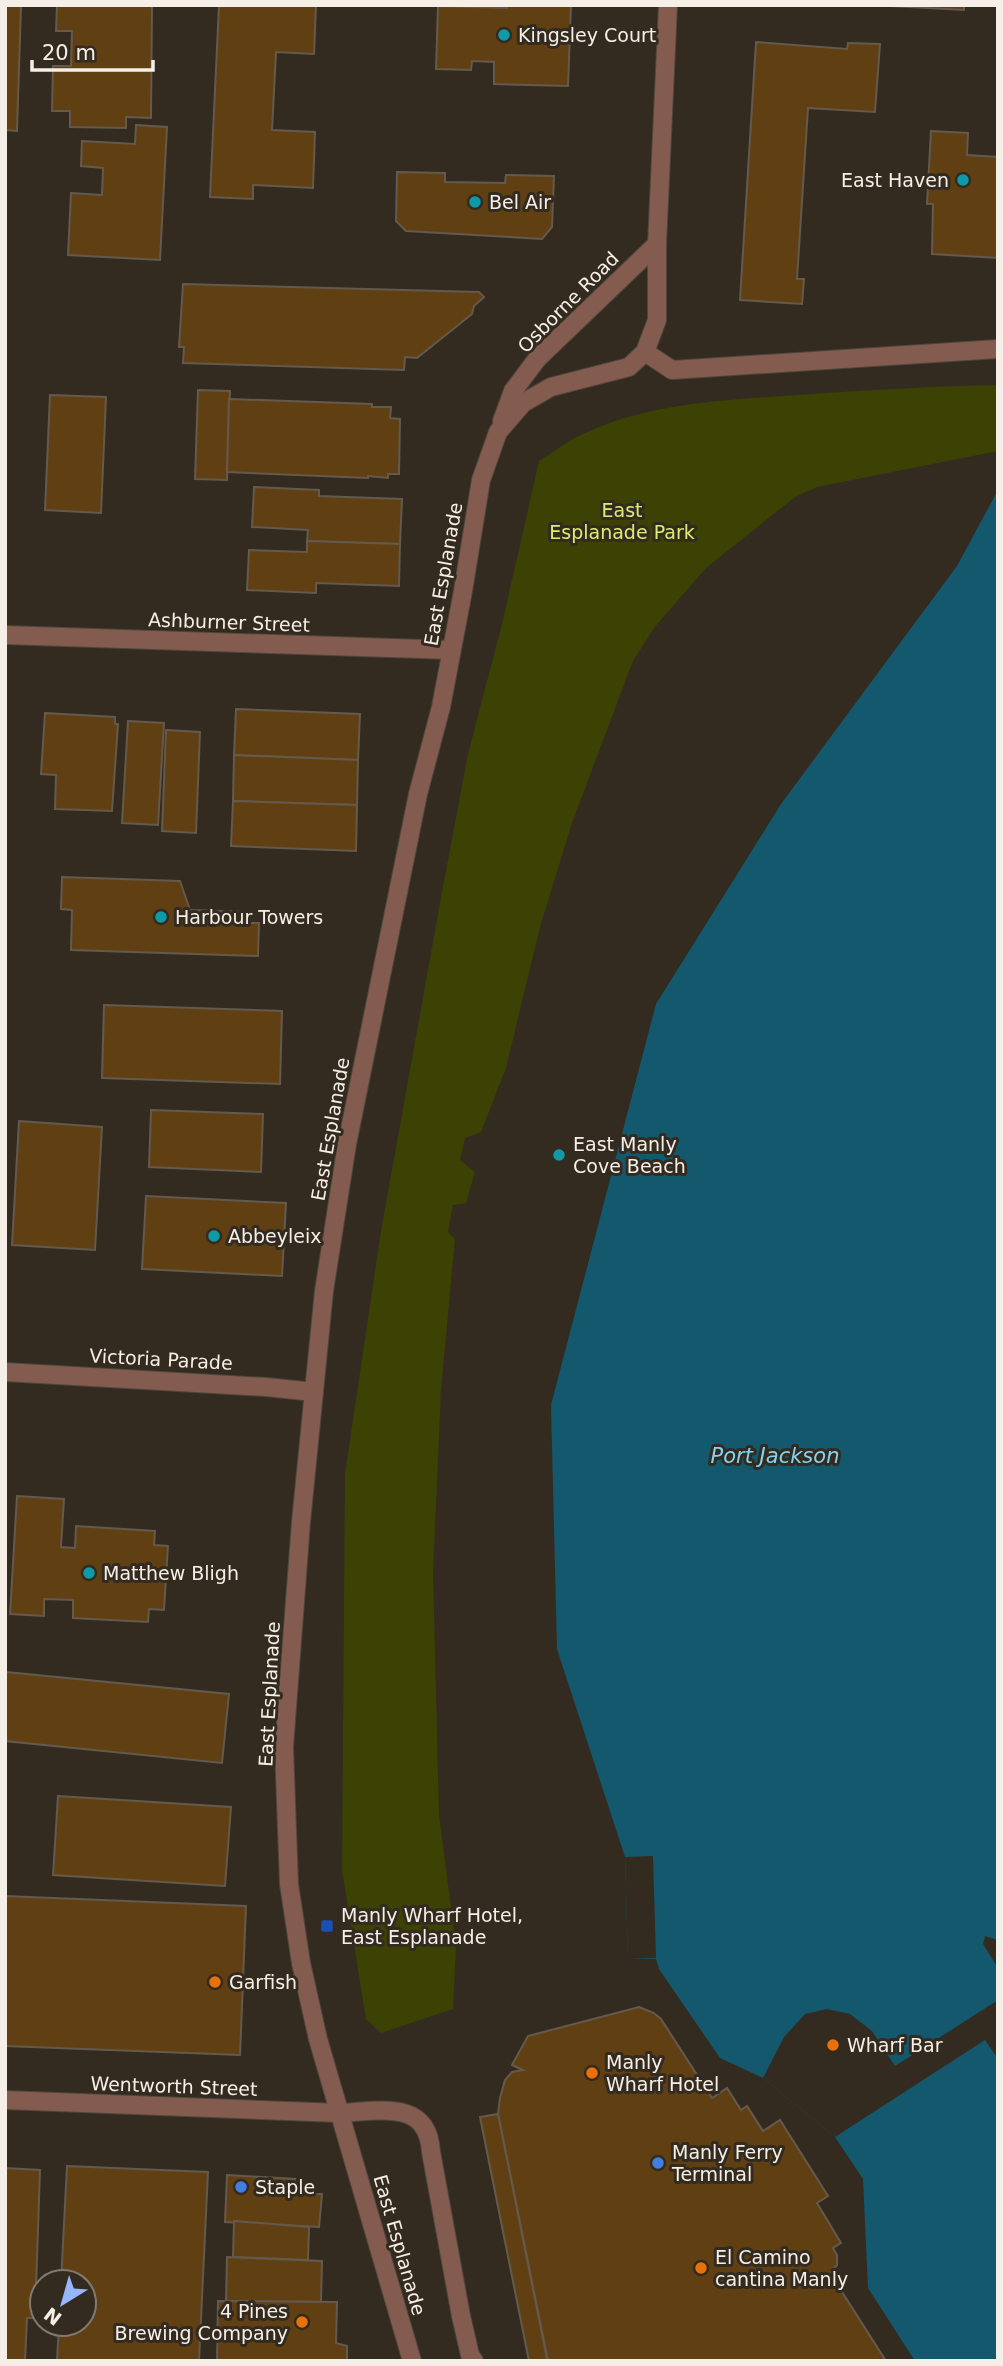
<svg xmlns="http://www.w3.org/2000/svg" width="1003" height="2366" viewBox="0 0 1003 2366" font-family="'DejaVu Sans',sans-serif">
<rect width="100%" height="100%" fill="#342b20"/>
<path fill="#3b4204" d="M998,385v66l-181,36 -22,10 -89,71 -52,60 -21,33 -61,162 -32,104 -34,141 -25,64 -16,6 -5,22 15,12 -9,31 -13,2 -5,27 7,7 -14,151 -8,182 6,243 17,131 -3,63 -72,24 -15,-14 -24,-149 3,-396 36,-243 61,-339 26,-138 35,-134 36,-159c12,-7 24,-17 36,-23 71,-37 157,-38 236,-44 62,-4 124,-8 187,-9z"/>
<polygon fill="#14586e" points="998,490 998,2361 915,2361 868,2288 863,2179 835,2137 763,2078 720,2058 659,1969 656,1959 628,1959 625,1857 557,1649 551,1405 656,1004 781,804 957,566"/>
<g fill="#342b20">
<polygon points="653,1856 656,1958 628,1959 625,1857"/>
<polygon points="985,1936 998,1940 998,1968 983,1944"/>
<polygon points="998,2000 998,2059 985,2040 835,2137 763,2078 784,2037 805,2014 827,2009 850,2014 872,2031 895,2066"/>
</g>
<g fill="#604013" stroke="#64594d" stroke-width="2">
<polygon points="57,5 152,5 151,118 126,117 126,128 70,127 70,111 52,111 53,66 71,66 72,31 56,31"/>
<polygon points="219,5 316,5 314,54 276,52 272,130 315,132 313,188 253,185 253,199 210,197"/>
<polygon points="507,5 571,5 568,86 494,84 494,62 472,61 471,70 436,69 438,6 507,8"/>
<polygon points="871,5 964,5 964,10"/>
<polygon points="5,6 21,6 17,131 5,130"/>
<polygon points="756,42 847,49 848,43 880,44 875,112 808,108 797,279 804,279 802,304 740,300"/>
<polygon points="136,125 167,127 160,260 68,255 71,193 102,195 103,168 81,166 82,141 135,144"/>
<polygon points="931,131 968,133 967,155 998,157 998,258 932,254 933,204 927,204"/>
<polygon points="397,172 445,173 445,182 505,183 506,175 554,176 552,227 542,239 406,231 396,221"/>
<polygon points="183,284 479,292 484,297 474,306 472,314 417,358 405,357 404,370 183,363 184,347 179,347"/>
<polygon points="198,390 230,391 227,480 195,479"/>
<polygon points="50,395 106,397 101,513 45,510"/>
<polygon points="229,399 372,404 372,407 391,407 390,418 400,419 399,474 388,474 388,478 368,476 368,478 227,472"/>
<polygon points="254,487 319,490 319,496 402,499 400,544 307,541 308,530 252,527"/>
<polygon points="307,541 400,544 399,586 316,583 316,593 247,590 249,550 307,552"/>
<polygon points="236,709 360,714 358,760 234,755"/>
<polygon points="45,713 115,717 115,724 118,724 112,811 55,809 56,775 41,774"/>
<polygon points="128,721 164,723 158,825 122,823"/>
<polygon points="166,730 200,732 196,833 162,831"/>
<polygon points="234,755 358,760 357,805 233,801"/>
<polygon points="233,801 357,805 356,851 231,846"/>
<polygon points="62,877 180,881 190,910 250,912 250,923 259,923 258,956 71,950 72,910 61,909"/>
<polygon points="104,1005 282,1011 280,1084 102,1078"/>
<polygon points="151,1110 263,1114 261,1172 149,1167"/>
<polygon points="19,1121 102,1127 95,1250 12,1245"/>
<polygon points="146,1196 286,1203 282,1276 142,1269"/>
<polygon points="17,1496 64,1499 61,1547 75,1548 76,1526 155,1531 154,1545 168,1546 164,1610 149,1609 148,1622 73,1618 73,1600 44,1599 44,1616 10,1614"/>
<polygon points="6,1672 229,1694 222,1763 5,1741"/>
<polygon points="58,1796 231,1807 225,1886 53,1875"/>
<polygon points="5,1896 246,1906 240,2055 5,2046"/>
<polygon points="639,2007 654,2013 661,2019 712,2098 727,2088 741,2110 747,2106 763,2131 780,2120 828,2196 817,2203 841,2243 833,2248 837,2255 837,2265 830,2273 886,2361 548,2361 498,2114 500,2098 505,2080 512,2072 523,2070 512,2065 528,2036"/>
<polygon points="498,2114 547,2359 548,2361 529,2361 480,2117"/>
<polygon points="67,2166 208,2172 199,2361 57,2361 59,2324 84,2324 84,2282 61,2282"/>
<polygon points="5,2168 40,2170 35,2318 27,2318 25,2361 5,2361"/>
<polygon points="227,2175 295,2179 294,2194 322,2194 319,2227 225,2222"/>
<polygon points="234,2221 309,2227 308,2260 233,2257"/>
<polygon points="227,2257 322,2261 321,2302 226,2301"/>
<polygon points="218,2301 337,2302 336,2343 347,2346 347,2361 217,2361"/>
</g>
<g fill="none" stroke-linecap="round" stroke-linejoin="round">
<g stroke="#4f463c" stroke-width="20">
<g id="minor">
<polyline points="645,352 672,370 998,349"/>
<polyline points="502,421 513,391 537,359 657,244"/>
<polyline points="5,635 451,650"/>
<polyline points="5,1372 266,1387 314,1392"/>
<path d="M5,2100l335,13c39,-2 88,-14 91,39l30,164 9,39 4,6"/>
<polyline points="412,2361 318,2039 301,1963 289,1884 284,1747 301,1522 324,1291 347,1144 418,794 441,707 463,591 481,480 498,432 523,403 551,387 629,367 645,352 657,320 657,244 668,5"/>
</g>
</g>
<use href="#minor" stroke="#835c4f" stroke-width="18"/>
</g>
<g fill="#0f9aa8" stroke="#342b20" stroke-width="2.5">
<circle cx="504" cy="35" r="7"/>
<circle cx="963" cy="180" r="7"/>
<circle cx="475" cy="202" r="7"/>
<circle cx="161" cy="917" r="7"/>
<circle cx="559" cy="1155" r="7"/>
<circle cx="214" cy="1236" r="7"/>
<circle cx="89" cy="1573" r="7"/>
</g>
<rect fill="#1a4fb4" stroke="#342b20" stroke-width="2.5" x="320" y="1919" width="14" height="14" rx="3.5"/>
<g fill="#e8710a" stroke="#342b20" stroke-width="2.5">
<circle cx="215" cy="1982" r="7"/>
<circle cx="833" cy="2045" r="7"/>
<circle cx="592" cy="2073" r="7"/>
<circle cx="701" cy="2268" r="7"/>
<circle cx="302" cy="2322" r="7"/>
</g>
<g fill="#3f7fe0" stroke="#342b20" stroke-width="2.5">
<circle cx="658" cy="2163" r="7"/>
<circle cx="241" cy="2187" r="7"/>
</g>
<g text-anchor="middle" stroke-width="6" stroke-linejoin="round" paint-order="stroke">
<g font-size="19" fill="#f5efe7" stroke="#342b20" text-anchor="start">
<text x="518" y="42">Kingsley Court</text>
<text x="949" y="187" text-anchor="end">East Haven</text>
<text x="489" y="209">Bel Air</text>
<text x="175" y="924">Harbour Towers</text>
<text x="573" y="1151">East Manly<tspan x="573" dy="22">Cove Beach</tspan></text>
<text x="228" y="1243">Abbeyleix</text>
<text x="103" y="1580">Matthew Bligh</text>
<text x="341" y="1922">Manly Wharf Hotel,<tspan x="341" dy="22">East Esplanade</tspan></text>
<text x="229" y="1989">Garfish</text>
<text x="847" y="2052">Wharf Bar</text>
<text x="606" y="2069">Manly<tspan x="606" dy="22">Wharf Hotel</tspan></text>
<text x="672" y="2159">Manly Ferry<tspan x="672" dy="22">Terminal</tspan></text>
<text x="255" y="2194">Staple</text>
<text x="715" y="2264">El Camino<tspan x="715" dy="22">cantina Manly</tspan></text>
<text x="288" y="2318" text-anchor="end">4 Pines<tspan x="288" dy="22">Brewing Company</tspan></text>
</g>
<g font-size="19" fill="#f5efe7" stroke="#342b20">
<text transform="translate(568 302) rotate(-45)" y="7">Osborne Road</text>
<text transform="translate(443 574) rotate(-80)" y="7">East Esplanade</text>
<text transform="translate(229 622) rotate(2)" y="7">Ashburner Street</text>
<text transform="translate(330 1129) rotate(-80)" y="7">East Esplanade</text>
<text transform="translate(161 1359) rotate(3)" y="7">Victoria Parade</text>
<text transform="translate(269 1694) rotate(-87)" y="7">East Esplanade</text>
<text transform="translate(174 2086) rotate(2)" y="7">Wentworth Street</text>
<text transform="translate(400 2245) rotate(74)" y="7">East Esplanade</text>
</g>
<g font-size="19" fill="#d9ee70" stroke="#342b20">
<text x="622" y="517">East<tspan x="622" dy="22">Esplanade Park</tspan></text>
</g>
<g font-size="21" font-style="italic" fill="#82d4f3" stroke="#342b20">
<text x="775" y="1463">Port Jackson</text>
</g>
</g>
<rect width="1003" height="2366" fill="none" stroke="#f5efe7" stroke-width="14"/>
<g transform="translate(63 2303) rotate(217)"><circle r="33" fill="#342b20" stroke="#817970" stroke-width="2"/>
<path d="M0-5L12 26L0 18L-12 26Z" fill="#95b7fd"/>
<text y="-10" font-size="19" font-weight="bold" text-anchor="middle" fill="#f5efe7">N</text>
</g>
<path d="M32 60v10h121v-10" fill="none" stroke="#f5efe7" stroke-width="3.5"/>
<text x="42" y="60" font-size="21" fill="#f5efe7" stroke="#342b20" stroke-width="5" paint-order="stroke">20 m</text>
</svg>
